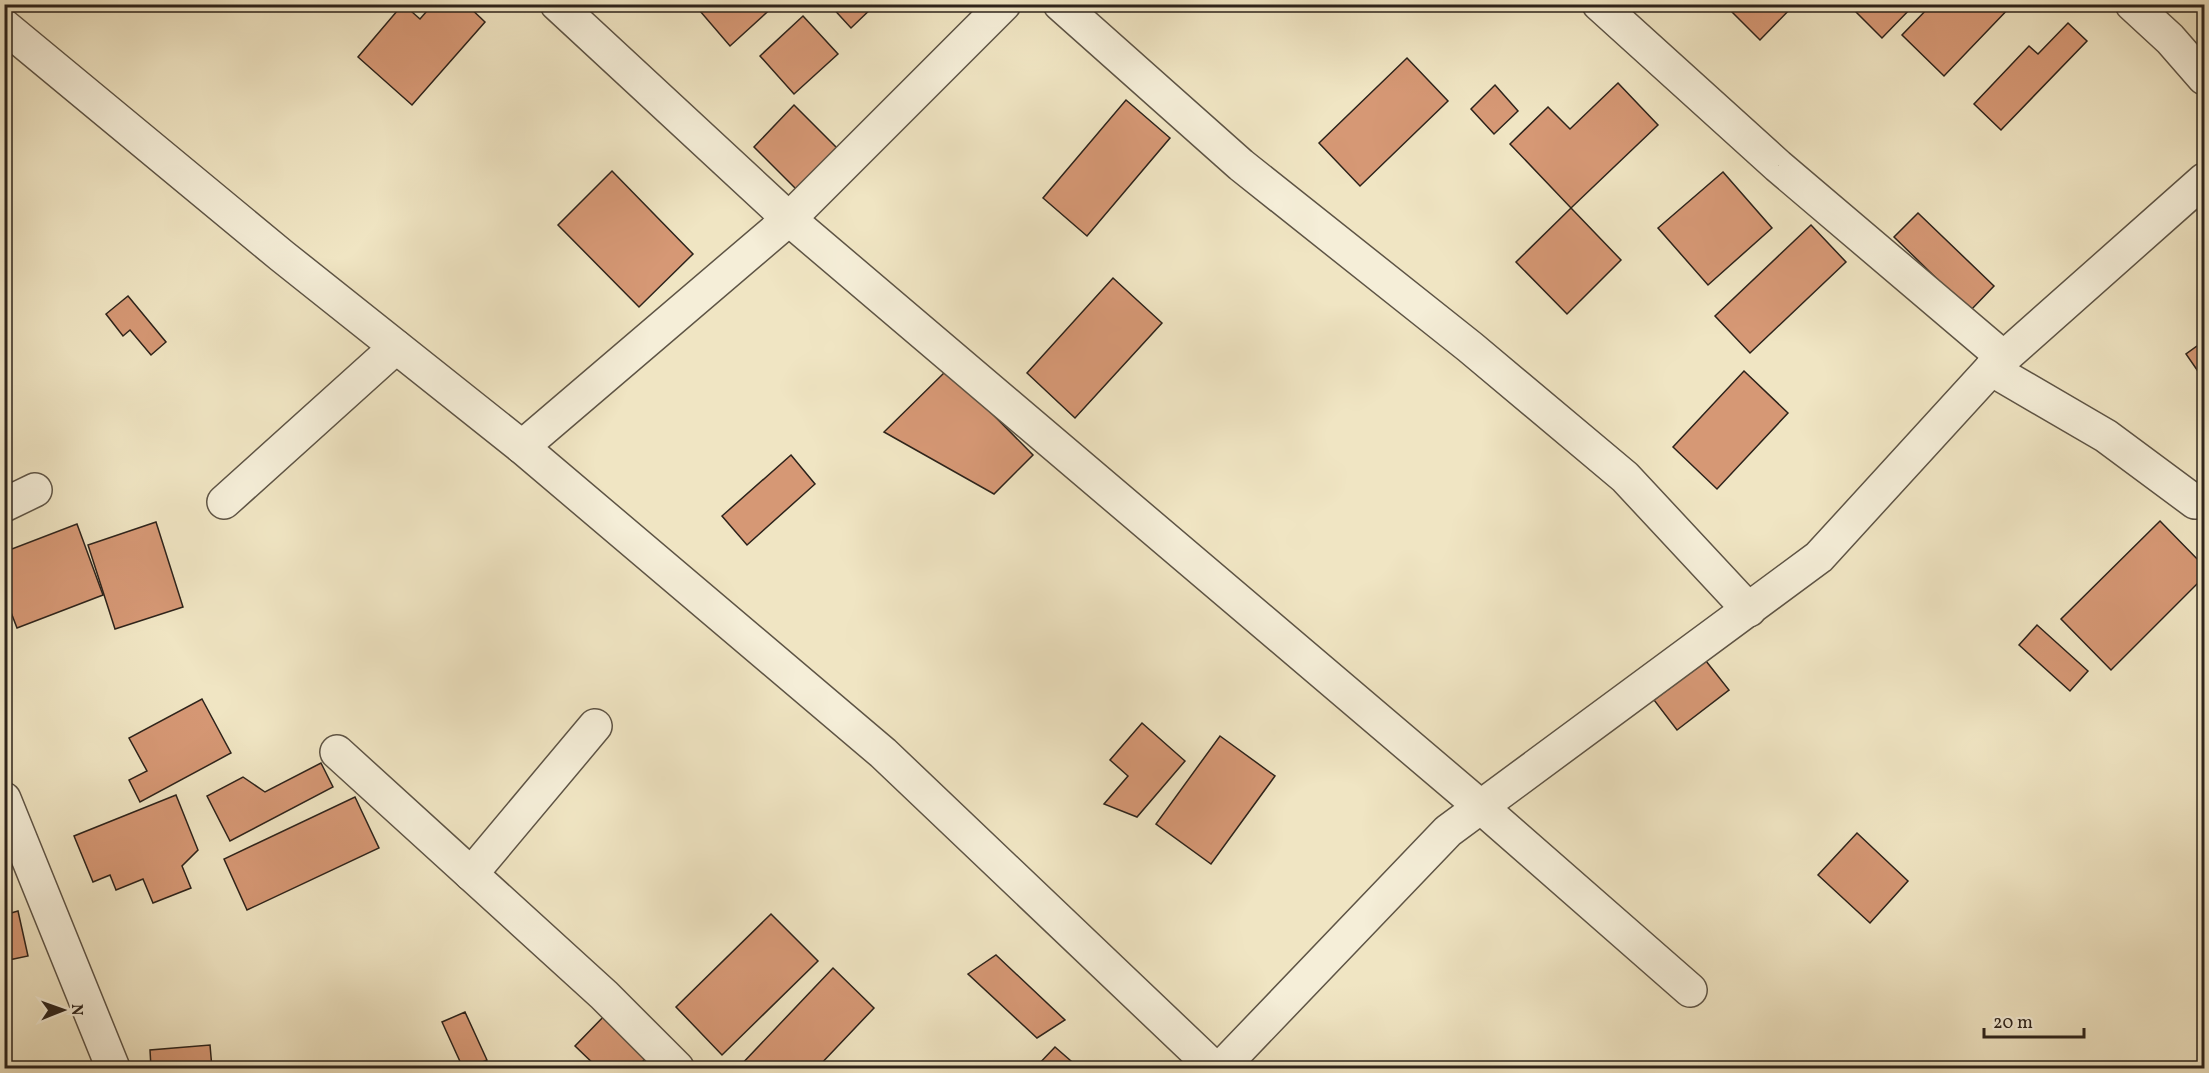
<svg xmlns="http://www.w3.org/2000/svg" width="2209" height="1073" viewBox="0 0 2209 1073" font-family="Vollkorn,serif">
<rect width="100%" height="100%" fill="#f0e5c3"/>
<filter id="stains"><feTurbulence type="fractalNoise" baseFrequency=".00333" numOctaves="4"/><feColorMatrix values="0 0 0 0 .2 0 0 0 0 .09 0 0 0 0 .02 0 0 0 .5 -.17"/></filter>
<radialGradient id="worn" r=".72"><stop offset=".6" stop-color="#630" stop-opacity="0"/><stop offset="1" stop-color="#630" stop-opacity=".3"/></radialGradient>
<g fill="#d69875" stroke="#2d231b" stroke-width="1.5">
<polygon points="403,4 420,19 433,4 466,4 485,22 412,105 358,57"/>
<polygon points="694,4 776,4 730,46"/>
<polygon points="829,4 876,4 851,28"/>
<polygon points="1724,4 1795,4 1760,40"/>
<polygon points="1848,4 1915,4 1882,38"/>
<polygon points="1932,4 2013,4 1944,76 1902,35"/>
<polygon points="803,16 838,54 794,94 760,56"/>
<polygon points="2068,23 2087,41 2001,130 1974,104 2029,46 2038,54"/>
<polygon points="1407,58 1448,101 1360,186 1319,143"/>
<polygon points="1618,83 1658,125 1571,208 1510,144 1548,107 1570,129"/>
<polygon points="1495,85 1518,111 1494,134 1471,109"/>
<polygon points="1126,100 1170,138 1087,236 1043,198"/>
<polygon points="794,105 843,154 802,195 754,147"/>
<polygon points="612,171 693,254 639,307 558,225"/>
<polygon points="1723,172 1772,228 1708,285 1658,228"/>
<polygon points="1571,208 1621,260 1567,314 1516,262"/>
<polygon points="1918,213 1994,286 1970,311 1894,237"/>
<polygon points="1811,225 1846,262 1750,353 1715,316"/>
<polygon points="1113,278 1162,323 1075,418 1027,373"/>
<polygon points="128,296 166,342 151,355 130,330 123,336 106,314"/>
<polygon points="2204,341 2204,380 2186,354"/>
<polygon points="948,369 1033,455 994,494 884,432"/>
<polygon points="1744,371 1788,413 1717,489 1673,447"/>
<polygon points="791,455 815,484 747,545 722,516"/>
<polygon points="2160,521 2204,566 2204,577 2111,670 2061,619"/>
<polygon points="156,522 183,607 115,629 88,545"/>
<polygon points="77,524 103,595 17,628 4,594 4,552"/>
<polygon points="2037,625 2088,671 2070,691 2019,645"/>
<polygon points="1706,661 1729,690 1677,730 1654,700"/>
<polygon points="202,699 231,753 140,802 129,780 147,771 129,738"/>
<polygon points="1142,723 1185,761 1137,817 1104,804 1128,776 1110,760"/>
<polygon points="1220,736 1275,776 1211,864 1156,824"/>
<polygon points="321,763 333,787 230,841 207,796 243,777 265,792"/>
<polygon points="176,795 198,850 182,866 191,888 153,903 143,879 116,890 110,875 93,882 74,836"/>
<polygon points="355,797 379,848 247,910 224,859"/>
<polygon points="1857,833 1908,881 1870,923 1818,875"/>
<polygon points="18,911 28,956 4,961 4,915"/>
<polygon points="771,914 818,961 722,1055 676,1007"/>
<polygon points="996,955 1065,1020 1037,1038 968,974"/>
<polygon points="833,968 874,1008 817,1068 738,1068"/>
<polygon points="465,1012 487,1060 469,1068 463,1068 442,1022"/>
<polygon points="608,1012 650,1054 636,1068 598,1068 575,1046"/>
<polygon points="210,1045 212,1068 151,1068 150,1050"/>
<polygon points="1055,1047 1079,1068 1035,1068"/>
<polygon points="8,1051 11,1068 4,1068 4,1052"/>
</g>
<g fill="none" stroke-linecap="round" stroke-linejoin="round">
<g stroke="#5e5445" stroke-width="36">
<g id="minor">
<polyline points="557,4 789,219 1481,807 1690,990"/>
<polyline points="1060,4 1241,165 1470,347 1625,477 1749,610"/>
<polyline points="1599,4 1778,166 2004,358"/>
<polyline points="2132,4 2170,39 2204,78"/>
<polyline points="4,26 282,256 522,447 883,753 1214,1068"/>
<polyline points="1991,369 2106,436 2195,502"/>
<polyline points="522,447 789,219 1004,4"/>
<polyline points="224,502 396,347"/>
<polyline points="4,505 35,490"/>
<polyline points="337,752 604,995 677,1068"/>
<polyline points="4,799 113,1068"/>
<polyline points="471,874 595,726"/>
<polyline points="1221,1068 1448,831 1819,557 1991,369 2204,180"/>
</g>
</g>
<use href="#minor" stroke="#f5eed8" stroke-width="33"/>
</g>
<rect width="2209" height="1073" fill="none" stroke="#f0e5c3" stroke-width="24"/>
<rect x="6" y="6" width="2197" height="1061" fill="none" stroke="#2d231b" stroke-width="3"/>
<rect x="12" y="12" width="2185" height="1049" fill="none" stroke="#2d231b" stroke-width="1.5"/>
<g transform="translate(63 1010) rotate(89)" stroke="#f5eed8" stroke-width="4.5" paint-order="stroke">
<path d="M0-4.5L10 22L0 15L-10 22Z" fill="#2d231b"/>
<text y="-9" font-size="16" font-weight="bold" text-anchor="middle" fill="#2d231b">N</text>
</g>
<path d="M1984 1028v9h100v-9" fill="none" stroke="#2d231b" stroke-width="3"/>
<text x="1993" y="1028" font-size="18" fill="#2d231b" stroke="#f5eed8" stroke-width="4.5" paint-order="stroke">20 m</text>
<rect width="100%" height="100%" filter="url(#stains)"/>
<rect width="100%" height="100%" fill="url(#worn)"/>
</svg>
